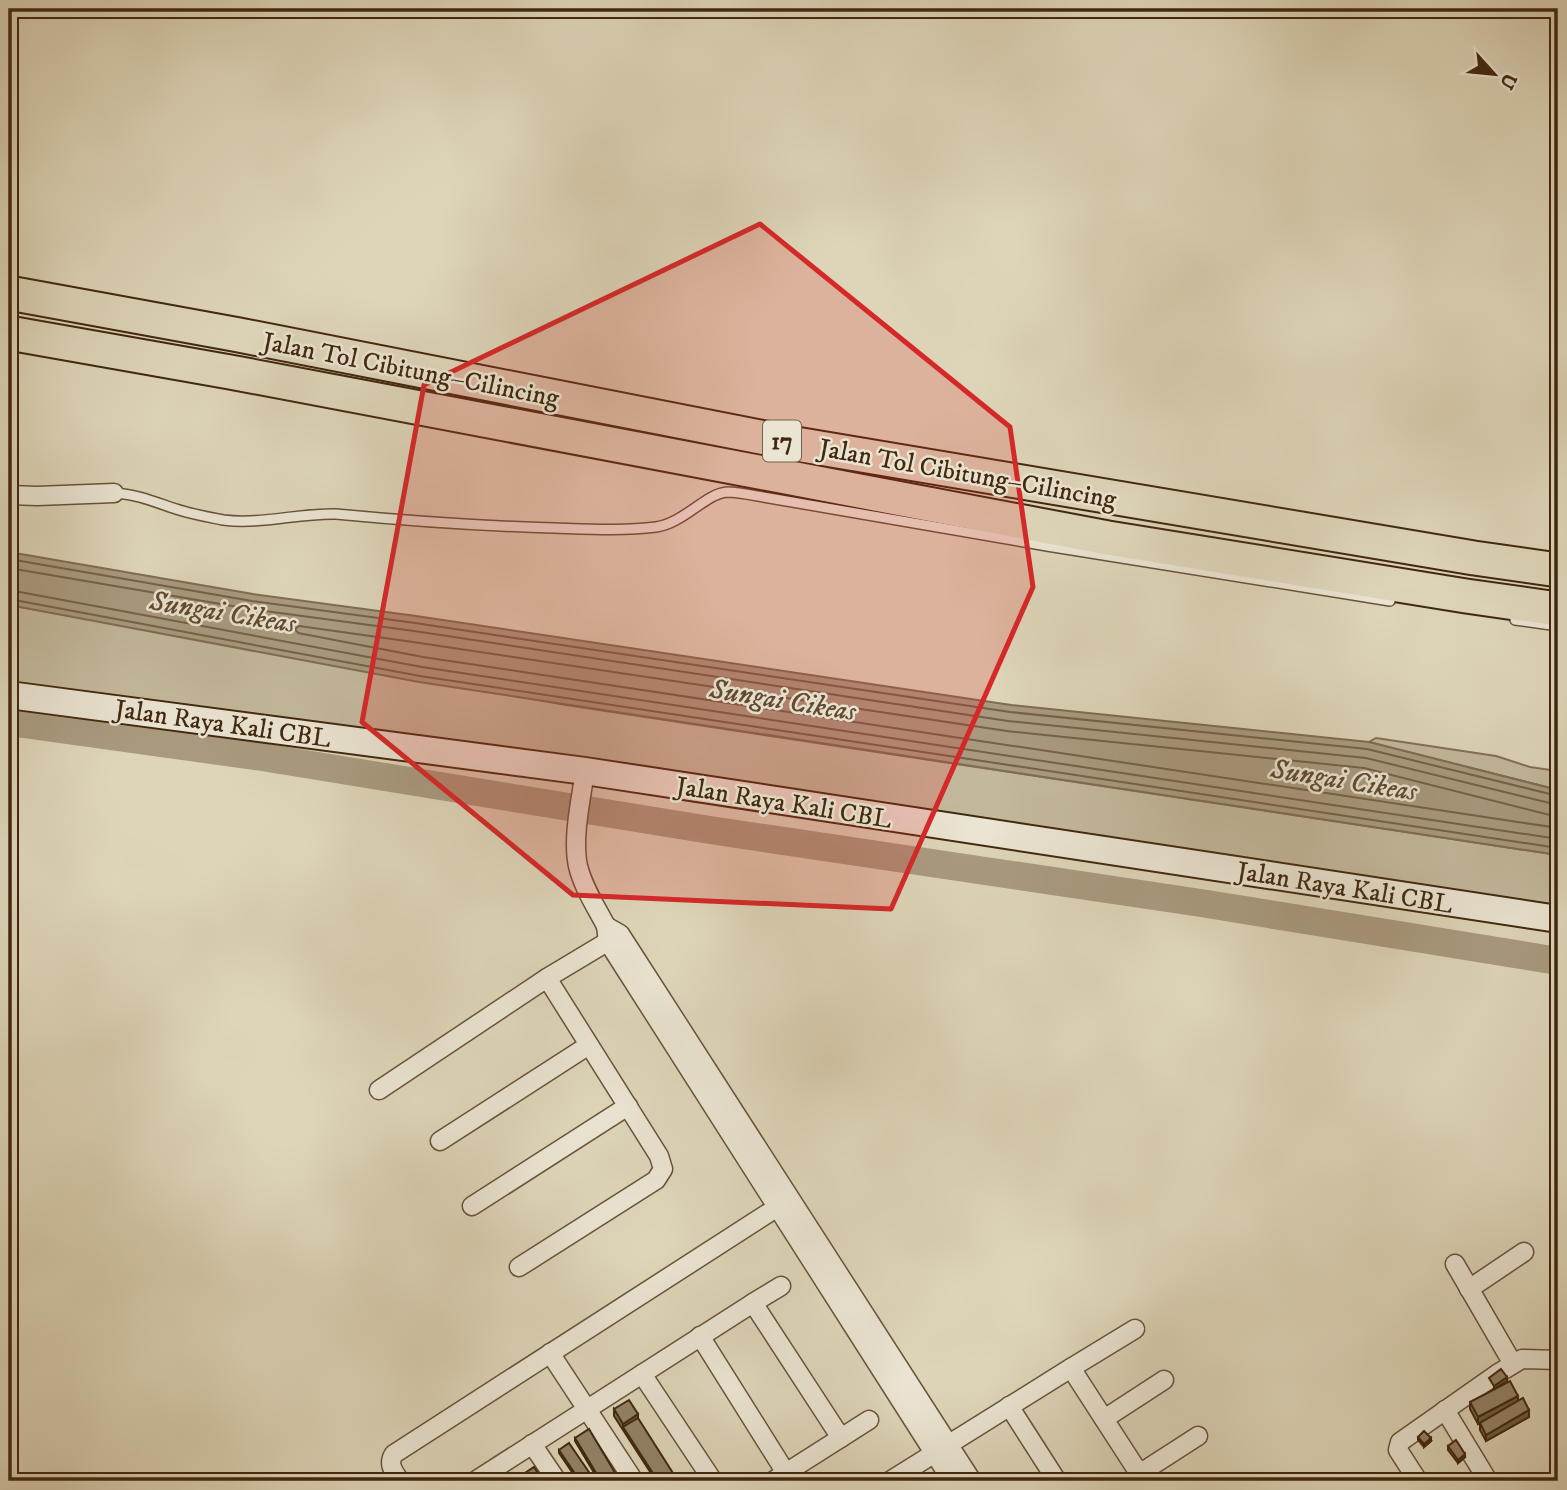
<svg xmlns="http://www.w3.org/2000/svg" width="1567" height="1490" viewBox="0 0 1567 1490" font-family="'IM FELL DW Pica',serif">
<rect width="100%" height="100%" fill="#ded5b9"/>
<filter id="stains"><feTurbulence type="fractalNoise" baseFrequency=".00286" numOctaves="4"/><feColorMatrix values="0 0 0 0 .2 0 0 0 0 .09 0 0 0 0 .02 0 0 0 .5 -.17"/></filter>
<radialGradient id="worn" r=".72"><stop offset=".6" stop-color="#630" stop-opacity="0"/><stop offset="1" stop-color="#630" stop-opacity=".3"/></radialGradient>
<g fill="#c3b89c" stroke="#827055" stroke-width="2">
<polygon points="9,605 566,705 1558,855 1558,919 9,692"/>
<polygon points="1376,738 1496,756 1530,767 1558,771 1558,790 1369,742"/>
</g>
<polygon fill="#a99a7f" stroke="#7f6c52" stroke-width="2" points="9,552 253,594 416,616 1011,705 1369,742 1558,790 1558,855 419,682 9,605"/>
<g fill="none" stroke-linecap="round" stroke-linejoin="round">
<g stroke="#756146" stroke-width="2">
<polyline points="9,559 252,601 415,623 1010,712 1367,749 1558,796"/>
<polyline points="9,568 250,609 414,631 1008,721 1366,758 1558,805"/>
<polyline points="9,590 422,667 1558,839"/>
<polyline points="9,599 420,676 1558,848"/>
<polyline points="1558,816 1550,815 1364,768 1007,731 413,642 299,626 295,629 298,633 423,657 1558,828"/>
</g>
<polyline stroke="#a99a7f" stroke-width="28" points="9,722 262,757 710,830 1201,903 1558,961"/>
<g stroke="#685339" stroke-width="12">
<g id="lane">
<path d="M114,493c22,1 41,9 62,16 15,5 32,8 47,11 38,5 75,-7 113,-6 73,7 145,12 218,14 33,1 70,3 102,-1 28,-4 49,-33 71,-35 13,0 29,4 42,6l278,48 343,55"/>
<polyline points="1515,620 1558,626"/>
</g>
</g>
<g stroke="#685339" stroke-width="21">
<g id="street">
<polyline points="9,495 37,496 114,493"/>
<path d="M585,771c-4,28 -13,67 -7,95 5,21 18,41 28,60"/>
<polyline points="379,1090 547,978 617,936"/>
<polyline points="440,1141 589,1045"/>
<polyline points="472,1206 628,1106"/>
<polyline points="1455,1264 1513,1364"/>
<polyline points="519,1267 656,1180 663,1169 659,1156 547,978"/>
<polyline points="1469,1289 1524,1252"/>
<polyline points="753,1303 841,1438"/>
<polyline points="700,1336 786,1473"/>
<polyline points="550,1353 634,1481"/>
<polyline points="1071,1368 1135,1329"/>
<polyline points="642,1374 713,1481"/>
<polyline points="1009,1406 1057,1481"/>
<polyline points="1445,1410 1488,1481"/>
<polyline points="1104,1419 1164,1380"/>
<polyline points="532,1444 557,1481"/>
<polyline points="1139,1474 1198,1436"/>
<path d="M400,1481c-6,-9 -13,-17 -6,-27l393,-253"/>
<polyline points="475,1481 753,1303 781,1286"/>
<polyline points="773,1481 869,1420"/>
<polyline points="890,1481 1071,1368 1144,1481"/>
<polyline points="952,1481 608,942 606,926 620,934 972,1481"/>
<polyline points="1418,1481 1398,1450 1400,1442 1497,1374 1522,1359 1558,1360"/>
</g>
</g>
<g stroke="#41280e" stroke-width="30">
<polyline id="secondary" points="9,695 585,771 1558,919"/>
</g>
<g stroke="#41280e" stroke-width="37">
<g id="highway">
<polyline points="9,293 239,335 796,444 1474,558 1558,570"/>
<polyline points="9,333 230,372 1108,538 1466,596 1558,609"/>
</g>
</g>
<use href="#lane" stroke="#eae4d2" stroke-width="9"/>
<use href="#street" stroke="#eae4d2" stroke-width="18"/>
<use href="#secondary" stroke="#eae4d2" stroke-width="26"/>
<use href="#highway" stroke="#ded5b9" stroke-width="33"/>
</g>
<g fill="#7e7059" stroke="#41280e" stroke-width="2">
<polygon points="1518,1401 1529,1417 1486,1441 1480,1430 1480,1423 1478,1424 1470,1409 1470,1402"/>
<polygon points="614,1409 678,1481 656,1481 614,1416"/>
<polygon points="1418,1437 1431,1441 1424,1447 1418,1440"/>
<polygon points="575,1438 620,1481 599,1481 575,1441"/>
<polygon points="1448,1446 1465,1457 1458,1463 1448,1450"/>
<polygon points="559,1450 595,1481 578,1481 559,1453"/>
</g>
<g fill="#675b48" stroke="#41280e" stroke-width="2">
<polygon points="1507,1377 1507,1381 1494,1389 1494,1386"/>
<polygon points="1518,1396 1518,1403 1478,1424 1478,1417"/>
<polygon points="1529,1410 1529,1417 1486,1441 1486,1435"/>
<polygon points="638,1414 638,1421 623,1427 623,1424"/>
<polygon points="1431,1438 1431,1441 1424,1447 1424,1444"/>
<polygon points="1465,1454 1465,1457 1458,1463 1458,1460"/>
</g>
<g fill="#938267" stroke="#41280e" stroke-width="2">
<polygon points="1501,1369 1507,1377 1494,1386 1489,1378"/>
<polygon points="1510,1381 1518,1396 1478,1417 1470,1402"/>
<polygon points="1523,1398 1529,1410 1486,1435 1480,1423"/>
<polygon points="629,1400 638,1414 623,1424 614,1409"/>
<polygon points="638,1418 678,1481 658,1481 623,1427"/>
<polygon points="589,1429 620,1481 601,1481 575,1438"/>
<polygon points="1424,1431 1431,1438 1424,1444 1418,1437"/>
<polygon points="1456,1440 1465,1454 1458,1460 1448,1446"/>
<polygon points="569,1443 595,1481 580,1481 559,1450"/>
<polygon points="534,1467 543,1481 522,1481 519,1477"/>
<polygon points="1548,1474 1548,1481 1530,1481 1529,1475"/>
</g>
<path fill="#d62828" fill-opacity="0.2" stroke="#d62828" stroke-width="5" stroke-linejoin="round" d="M760,224l250,203 23,160 -142,322 -318,-14 -211,-173 62,-337z"/>
<g text-anchor="middle" stroke-width="5" stroke-linejoin="round" paint-order="stroke">
<rect fill="#eae4d2" stroke="#746049" stroke-width="2" x="763" y="420.5" width="38" height="41" rx="5"/>
<g font-size="24" font-weight="bold" fill="#41280e">
<text x="782" y="449">17</text>
</g>
<g font-size="26" fill="#41280e" stroke="#eae4d2">
<text transform="translate(411 369) rotate(11)" y="9">Jalan Tol Cibitung–Cilincing</text>
<text transform="translate(968 473) rotate(10)" y="9">Jalan Tol Cibitung–Cilincing</text>
<text transform="translate(223 723) rotate(8)" y="9">Jalan Raya Kali CBL</text>
<text transform="translate(784 802) rotate(9)" y="9">Jalan Raya Kali CBL</text>
<text transform="translate(1345 887) rotate(9)" y="9">Jalan Raya Kali CBL</text>
</g>
<g font-size="28" font-style="italic" fill="#604a30" stroke="#eae4d2">
<text transform="translate(223 611) rotate(9)" y="10">Sungai Cikeas</text>
<text transform="translate(783 699) rotate(9)" y="10">Sungai Cikeas</text>
<text transform="translate(1344 779) rotate(9)" y="10">Sungai Cikeas</text>
</g>
</g>
<rect width="1567" height="1490" fill="none" stroke="#ded5b9" stroke-width="35"/>
<rect x="10" y="10" width="1546" height="1469" fill="none" stroke="#41280e" stroke-width="3.5"/>
<rect x="18" y="18" width="1532" height="1455" fill="none" stroke="#41280e" stroke-width="2"/>
<g transform="translate(1494 74) rotate(117)" stroke="#eae4d2" stroke-width="5" paint-order="stroke">
<path d="M0-5L12 26L0 18L-12 26Z" fill="#41280e"/>
<text y="-10" font-size="19" font-weight="bold" text-anchor="middle" fill="#41280e">U</text>
</g>
<rect width="100%" height="100%" filter="url(#stains)"/>
<rect width="100%" height="100%" fill="url(#worn)"/>
</svg>
